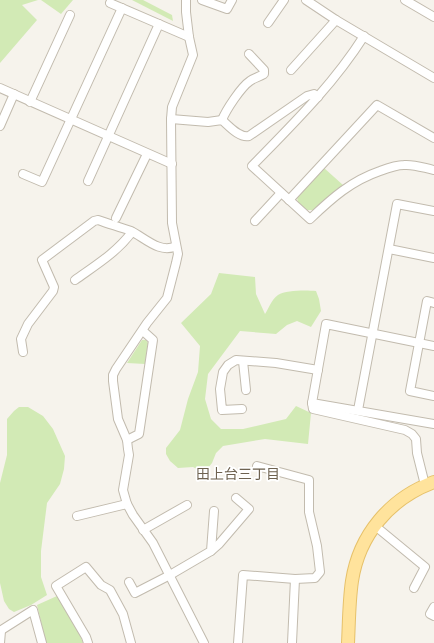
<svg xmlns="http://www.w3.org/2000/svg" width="434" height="643" viewBox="0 0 434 643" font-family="Arial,'Noto Sans JP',sans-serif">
<rect width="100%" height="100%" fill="#f6f3ec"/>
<g fill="#d2eab5">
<polygon points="0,0 38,0 22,5 37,20 0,63"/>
<polygon points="41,0 73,0 61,14"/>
<polygon points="132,0 143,0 172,15 173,21"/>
<polygon points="324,168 343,185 313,210 307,210 298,203 297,197"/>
<path d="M219,273l36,4 1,17 9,20c4,-6 6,-14 13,-19 8,-5 28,-5 38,-4l3,8 2,12 -10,16 -14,-6 -10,4 -11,9 -36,-3 -32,43 -3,25 6,20 10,10h22l43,-10 10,-13 15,7 -3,31 -43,-5 -42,7 -7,7 -4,10 -8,10 -11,-6 -15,1 -8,-7 -4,-7v-6l14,-18 8,-31 10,-27 2,-26 -19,-23 30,-29z"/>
<polygon points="142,340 146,340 148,343 145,364 127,363"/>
<polygon points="19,407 28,407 43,416 53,429 65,456 64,469 60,484 47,503 41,551 41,577 47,595 31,605 14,612 9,609 4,601 0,583 0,483 7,455 7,419 14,411"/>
<polygon points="57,596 77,628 83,643 46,643 37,605"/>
</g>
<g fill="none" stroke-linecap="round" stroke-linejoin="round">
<g stroke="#c2bbae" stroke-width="10">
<g id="street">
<polyline points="186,0 186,12 189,37 193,55 172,107 171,119 172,223 178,254 176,263 167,298 147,323 116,369 113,375 113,381 118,419 127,440 128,449 129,455 123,490 127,504 133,515 153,543 204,643"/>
<polyline points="202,0 227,9 232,0"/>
<polyline points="306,0 336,20 434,78"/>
<polyline points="405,0 434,17"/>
<polyline points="110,3 189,37"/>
<polyline points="268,23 284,0"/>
<path d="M364,36c-31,49 -72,89 -112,130l58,53c22,-21 41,-38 70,-48 8,-3 16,-6 24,-6 10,-1 20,3 30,5"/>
<polyline points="291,70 336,20"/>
<polyline points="0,88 172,164"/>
<polyline points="30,102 70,15"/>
<path d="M171,119l37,3 14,-2c7,6 17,18 27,16l58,-40 7,-2 4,3"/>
<path d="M222,120c4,-10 19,-33 28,-39 4,-3 9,-4 14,-7v-4l-15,-16"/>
<polyline points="0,126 14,94"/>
<polyline points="23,174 42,182 122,8"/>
<polyline points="88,181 159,24"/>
<polyline points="289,200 377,105 434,138"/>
<polyline points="116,218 147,154"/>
<polyline points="255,221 281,193"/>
<polyline points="389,249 434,258"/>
<path d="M75,280c21,-15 41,-27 57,-48"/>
<polyline points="434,303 427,301 410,391 434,396"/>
<polyline points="434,346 326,324 312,403 434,424"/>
<path d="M23,352l-2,-13 7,-15 25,-33 1,-4 -12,-27 52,-39 4,-1c11,4 22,7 33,11 14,7 29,23 45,15"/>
<polyline points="243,361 246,390"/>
<polyline points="312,403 313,409 405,430 412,434 416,439 417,453 425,485"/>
<polyline points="242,409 222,410 220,389 223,372 228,365 236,360 276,363 318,370"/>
<polyline points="358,410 397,204 434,211"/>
<polyline points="127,440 139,434 153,340 143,331"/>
<polyline points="77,516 127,504"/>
<polyline points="374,525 425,567 414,588"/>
<polyline points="143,530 187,505"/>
<polyline points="211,551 219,544 249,509 236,498"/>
<polyline points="129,582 135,593 170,575 211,551 214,511"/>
<polyline points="434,607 430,614 434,616"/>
<polyline points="0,631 33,610 42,643"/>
<polyline points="0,643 1,631"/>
<polyline points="88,643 86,637 56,586 86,567 101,585 110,590 123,614 131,643"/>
<polyline points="238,643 243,575 295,579 315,578 320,572 317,546 309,512 309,480 257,466"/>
<polyline points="292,643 295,579"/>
</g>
</g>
<g stroke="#e6c16a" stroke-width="14">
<path id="primary" d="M348,643c1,-20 1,-42 4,-62 7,-46 38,-83 82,-99"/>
</g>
<use href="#street" stroke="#fff" stroke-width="8"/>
<use href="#primary" stroke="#ffe39c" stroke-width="12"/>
</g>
<g text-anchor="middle" stroke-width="3.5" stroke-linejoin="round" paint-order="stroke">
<g font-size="14" fill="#6e6250" stroke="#fff">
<text x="238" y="479">田上台三丁目</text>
</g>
</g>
</svg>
